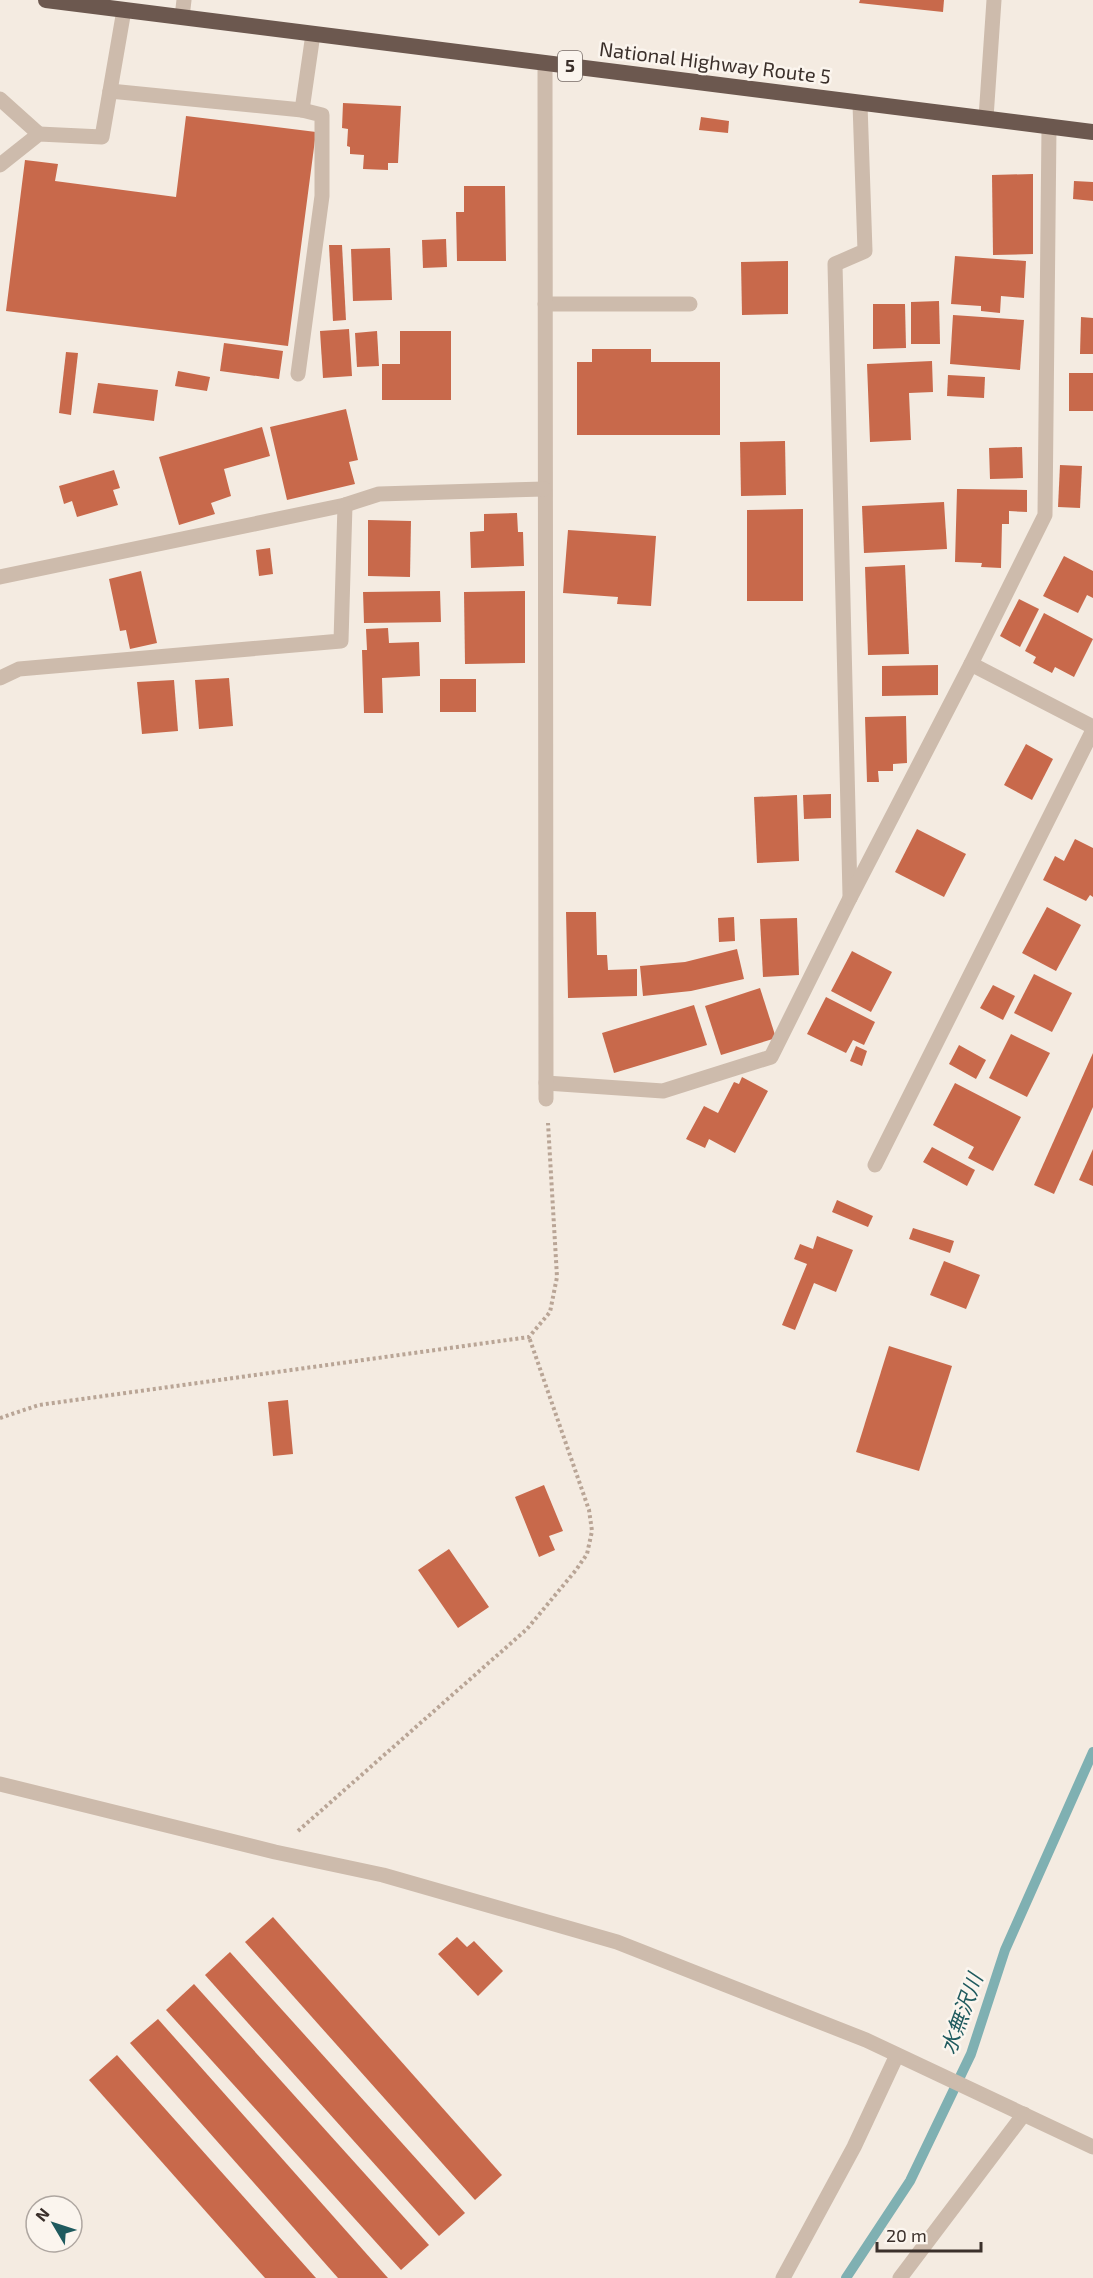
<svg xmlns="http://www.w3.org/2000/svg" width="1093" height="2278" viewBox="0 0 1093 2278" font-family="'Exo 2','Noto Sans JP',sans-serif">
<rect width="100%" height="100%" fill="#f4ebe1"/>
<g fill="none" stroke-linecap="round" stroke-linejoin="round">
<polyline stroke="#7fb0b2" stroke-width="10" points="846,2278 910,2181 971,2054 1005,1950 1093,1752"/>
</g>
<g fill="#c8694b">
<polygon points="860,0 944,0 943,12 859,3"/>
<polygon points="343,103 401,106 398,163 388,163 388,170 363,169 364,155 350,154 350,147 347,146 348,129 342,128"/>
<polygon points="186,116 316,132 288,346 6,311 25,160 58,164 55,181 176,197"/>
<polygon points="701,117 729,121 728,133 699,130"/>
<polygon points="1033,174 1033,254 993,255 992,175"/>
<polygon points="1074,181 1093,182 1093,201 1073,199"/>
<polygon points="464,186 505,186 506,261 457,261 456,212 464,212"/>
<polygon points="446,239 447,267 423,268 422,240"/>
<polygon points="329,245 342,245 346,320 333,321"/>
<polygon points="390,248 392,300 353,301 351,249"/>
<polygon points="955,256 1026,261 1024,298 1001,296 1000,313 981,311 981,306 951,304"/>
<polygon points="788,261 788,314 742,315 741,262"/>
<polygon points="939,301 940,344 911,344 911,302"/>
<polygon points="873,304 905,304 906,348 873,349"/>
<polygon points="953,315 1024,320 1020,370 950,364"/>
<polygon points="1081,317 1093,318 1093,354 1080,354"/>
<polygon points="349,329 352,376 323,378 320,331"/>
<polygon points="377,331 379,366 357,367 355,333"/>
<polygon points="400,331 451,331 451,400 382,400 382,364 400,364"/>
<polygon points="224,343 283,351 279,379 220,371"/>
<polygon points="592,349 651,349 651,362 720,362 720,435 577,435 577,362 592,362"/>
<polygon points="66,352 78,353 71,415 59,413"/>
<polygon points="932,361 933,392 909,393 911,440 870,442 867,364"/>
<polygon points="178,371 210,377 207,391 175,386"/>
<rect x="1069" y="373" width="24" height="38"/>
<polygon points="948,375 985,377 984,398 947,396"/>
<polygon points="98,383 158,390 154,421 93,413"/>
<polygon points="346,409 358,460 349,462 355,484 287,500 270,427"/>
<polygon points="262,427 270,456 224,469 231,496 211,503 215,514 179,525 159,457"/>
<polygon points="785,441 786,495 741,496 740,442"/>
<polygon points="1022,447 1023,478 990,479 989,448"/>
<polygon points="1060,465 1082,466 1080,508 1058,507"/>
<polygon points="114,470 120,488 113,490 118,505 77,517 72,501 64,504 59,486"/>
<polygon points="957,489 1027,490 1027,512 1009,511 1009,524 1002,524 1001,568 981,567 982,563 955,562"/>
<polygon points="944,502 947,549 864,553 862,506"/>
<polygon points="803,509 803,601 747,601 747,510"/>
<polygon points="517,513 518,532 523,532 524,566 471,568 470,532 484,531 484,514"/>
<polygon points="368,520 411,521 410,577 368,576"/>
<polygon points="568,530 656,536 651,606 617,604 618,597 563,593"/>
<polygon points="270,548 273,574 259,576 256,550"/>
<polygon points="1064,556 1093,571 1093,598 1087,595 1078,613 1043,596"/>
<polygon points="905,565 909,654 868,655 865,567"/>
<polygon points="141,571 157,643 130,649 126,630 120,631 109,579"/>
<polygon points="440,591 441,622 364,623 363,592"/>
<polygon points="525,591 525,663 465,664 464,592"/>
<polygon points="1019,599 1039,609 1020,647 1000,636"/>
<polygon points="1044,613 1093,639 1074,677 1055,667 1052,673 1033,663 1036,657 1025,651"/>
<polygon points="388,628 389,643 419,642 420,676 382,678 383,713 364,713 362,650 367,650 366,629"/>
<polygon points="938,665 938,695 882,696 882,666"/>
<polygon points="229,678 233,726 199,729 195,680"/>
<rect x="440" y="679" width="36" height="33"/>
<polygon points="174,680 178,731 142,734 137,682"/>
<polygon points="906,716 907,763 893,764 893,771 878,771 879,782 867,782 865,717"/>
<polygon points="1026,744 1053,759 1032,800 1004,785"/>
<polygon points="831,794 831,818 804,819 803,795"/>
<polygon points="797,795 799,861 757,863 754,797"/>
<polygon points="917,829 966,854 944,897 895,872"/>
<polygon points="1075,839 1093,848 1093,897 1090,895 1086,901 1043,880 1055,856 1064,861"/>
<polygon points="1047,907 1081,925 1056,971 1022,953"/>
<polygon points="566,912 596,912 597,955 607,955 608,970 637,969 637,996 568,998"/>
<polygon points="734,917 735,941 719,942 718,918"/>
<polygon points="797,918 799,975 763,977 760,919"/>
<polygon points="737,949 744,979 691,991 643,996 640,966 685,962"/>
<polygon points="852,951 892,972 871,1012 831,991"/>
<polygon points="1034,974 1072,993 1052,1032 1014,1013"/>
<polygon points="993,985 1015,996 1003,1020 980,1008"/>
<polygon points="760,988 776,1038 721,1055 705,1006"/>
<polygon points="826,997 875,1022 864,1045 853,1040 846,1053 807,1034"/>
<polygon points="694,1005 707,1045 614,1073 602,1033"/>
<polygon points="1011,1034 1050,1053 1027,1097 989,1078"/>
<polygon points="959,1045 986,1060 976,1079 949,1064"/>
<polygon points="856,1046 867,1051 862,1066 850,1061"/>
<polygon points="1093,1053 1093,1107 1054,1194 1034,1185"/>
<polygon points="742,1077 768,1091 735,1153 709,1139 705,1148 686,1139 704,1106 718,1113 734,1082 739,1084"/>
<polygon points="955,1083 1021,1117 993,1171 968,1158 974,1147 933,1125"/>
<polygon points="932,1147 975,1170 967,1186 923,1162"/>
<polygon points="1093,1149 1093,1186 1079,1180"/>
<polygon points="837,1200 873,1216 868,1227 832,1212"/>
<polygon points="913,1228 954,1241 950,1253 909,1239"/>
<polygon points="817,1236 853,1250 836,1292 814,1283 795,1330 782,1325 807,1264 794,1259 800,1244 813,1249"/>
<polygon points="944,1261 980,1275 966,1309 930,1295"/>
<polygon points="889,1346 952,1366 919,1471 856,1452"/>
<polygon points="288,1400 293,1454 273,1456 268,1402"/>
<polygon points="544,1485 563,1531 549,1536 555,1550 539,1557 515,1497"/>
<polygon points="449,1549 489,1607 458,1628 418,1570"/>
<polygon points="273,1917 502,2175 475,2200 245,1942"/>
<polygon points="457,1937 467,1947 474,1941 503,1971 478,1996 438,1954"/>
<polygon points="230,1952 465,2213 439,2236 205,1975"/>
<polygon points="194,1984 429,2245 401,2270 166,2010"/>
<polygon points="158,2019 388,2278 338,2278 130,2043"/>
<polygon points="117,2055 316,2278 265,2278 89,2080"/>
</g>
<g fill="none" stroke-linecap="round" stroke-linejoin="round">
<g stroke="#b9a596" stroke-width="4" stroke-dasharray="3 3" stroke-linecap="butt">
<polyline points="0,1418 39,1405 529,1337 550,1312 557,1277 548,1123"/>
<polyline points="298,1831 527,1629 576,1570 587,1554 592,1531 589,1510 529,1337"/>
</g>
<g stroke="#cdbbac" stroke-width="15">
<polyline points="182,17 184,0"/>
<polyline points="110,91 302,110 322,115 322,196 298,374"/>
<polyline points="0,99 39,134"/>
<polyline points="302,110 313,34"/>
<polyline points="0,165 39,134 102,137 124,10"/>
<polyline points="545,304 690,304"/>
<polyline points="546,1083 663,1091 771,1057 850,898"/>
<polyline points="783,2278 854,2147 897,2055"/>
<polyline points="900,2278 1024,2114"/>
</g>
<g stroke="#cdbbac" stroke-width="15">
<polyline points="545,63 546,1099"/>
<polyline points="986,118 994,0"/>
<polyline points="0,577 345,505 379,494 544,489"/>
<polyline points="971,664 1093,727"/>
<polyline points="0,678 19,669 341,641 345,505"/>
<polyline points="850,895 835,264 865,251 860,104"/>
<polyline points="850,898 971,664 1045,515 1049,127"/>
<polyline points="875,1165 1093,730"/>
<polyline points="0,1784 275,1852 383,1875 617,1942 866,2040 1093,2147"/>
</g>
<polyline stroke="#6c584f" stroke-width="16" points="46,0 1093,132"/>
</g>
<g text-anchor="middle" stroke-width="5" stroke-linejoin="round" paint-order="stroke">
<rect fill="#fbf5ee" stroke="#756b66" stroke-width="1.5" x="558" y="51" width="24" height="30" rx="4.5"/>
<g font-size="18" font-weight="bold" fill="#3b302b">
<text x="570" y="72">5</text>
</g>
<g font-size="20" fill="#3b302b" stroke="#fbf5ee">
<text transform="translate(715 63) rotate(7)" y="7">National Highway Route 5</text>
</g>
<g font-size="21" font-style="italic" fill="#1f5a5e" stroke="#fbf5ee">
<text transform="translate(962 2014) rotate(-70)" y="7">水無沢川</text>
</g>
</g>
<g transform="translate(54 2224) rotate(309)"><circle r="28" fill="#fbf5ee" stroke="#aea6a0" stroke-width="1.5"/>
<path d="M0-4.5L10 22L0 15L-10 22Z" fill="#1f5a5e"/>
<text y="-9" font-size="16" font-weight="bold" text-anchor="middle" fill="#3b302b">N</text>
</g>
<path d="M877 2242v9h104v-9" fill="none" stroke="#3b302b" stroke-width="3"/>
<text x="886" y="2242" font-size="18" fill="#3b302b" stroke="#fbf5ee" stroke-width="4.5" paint-order="stroke">20 m</text>
</svg>
